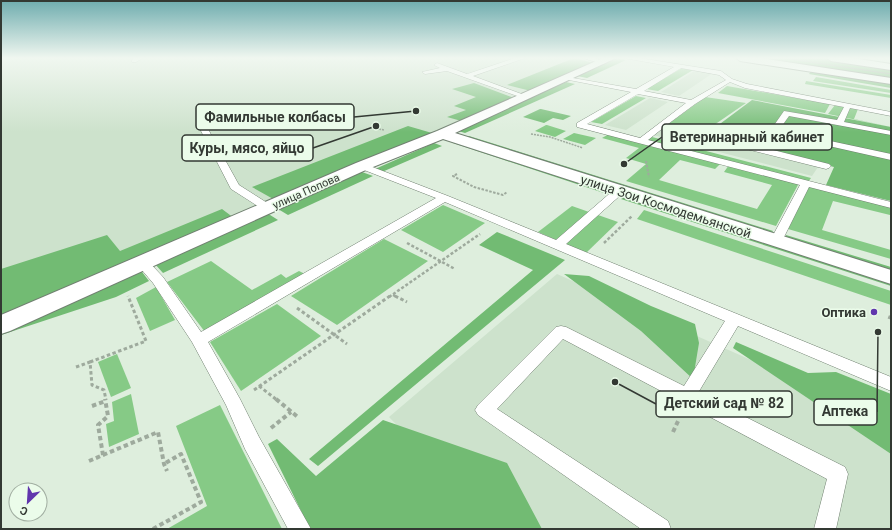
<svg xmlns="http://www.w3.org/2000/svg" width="892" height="530" viewBox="0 0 892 530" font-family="Roboto,sans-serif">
<rect width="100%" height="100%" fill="#deeedd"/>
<g fill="#cde2cc">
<polygon points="1,58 606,58 1,319"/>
<polygon points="696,70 713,73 679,96 661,92"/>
<polygon points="650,98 668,102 626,130 605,125"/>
<polygon points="663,129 818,167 812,176 653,135"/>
<polygon points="557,274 891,422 891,529 453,529 473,504 389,417"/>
</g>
<g fill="#86ca86">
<polygon points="682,68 693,70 658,91 646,89"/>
<polygon points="816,77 891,90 891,93 813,81"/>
<polygon points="806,81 891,95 891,98 805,84"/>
<polygon points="727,86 830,104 825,113 718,93"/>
<polygon points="636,96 646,98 602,124 591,122"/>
<polygon points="705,97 746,103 701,134 667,125"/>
<polygon points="835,105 858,109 854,119 891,127 828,114"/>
<polygon points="546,125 547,125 566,131 555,137 535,131"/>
<polygon points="574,133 596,138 585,145 563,139"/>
<polygon points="609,134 721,163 715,169 680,160 659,180 757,209 772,185 724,172 729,165 799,183 776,226 626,181 646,164 626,158 639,148 602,138"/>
<polygon points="652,137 811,178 808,182 647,140"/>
<polygon points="808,186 891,207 890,215 833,201 822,230 891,250 891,259 788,229"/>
<polygon points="443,205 485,223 443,252 401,230"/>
<polygon points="572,206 589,212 556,240 538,232"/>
<polygon points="644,210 891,291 891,305 637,219"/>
<polygon points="598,215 618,222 586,253 566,244"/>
<polygon points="384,239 428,261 337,325 291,296"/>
<polygon points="211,261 252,290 281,274 286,278 299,271 307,275 205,332 167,282"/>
<polygon points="156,287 175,320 150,331 136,298"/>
<polygon points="277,304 321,336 241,391 210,342"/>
<polygon points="117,354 131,388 111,397 98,362"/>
<polygon points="131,394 139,434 109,447 106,424 114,421 112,402"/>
<polygon points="220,405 282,529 167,529 207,506 176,426"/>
</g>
<g fill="#72bb73">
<polygon points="574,58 594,63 531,91 507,85"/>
<polygon points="616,58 626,60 587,78 577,76"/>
<polygon points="752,58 822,58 891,68 891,79"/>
<polygon points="812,70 891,82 891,88 809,74"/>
<polygon points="566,82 575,84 465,133 455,130"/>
<polygon points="474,83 517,99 465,122 447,117 466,110 454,106 476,97 452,89"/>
<polygon points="752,100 891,127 891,201 826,185 834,167 705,135"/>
<polygon points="540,109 541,109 571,116 563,120 553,118 544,123 523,117"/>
<polygon points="408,126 432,133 275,200 252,187"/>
<polygon points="469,136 773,231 770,236 464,138"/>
<polygon points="458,141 611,191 607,194 453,143"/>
<polygon points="434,143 442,146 382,172 375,169"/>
<polygon points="362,172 373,176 288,215 278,209"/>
<polygon points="626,195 891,279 891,286 621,199"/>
<polygon points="222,209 234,218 1,319 1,269 107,235 120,251"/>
<polygon points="267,213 278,220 163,273 154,263"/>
<polygon points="497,232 565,260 318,466 309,459 533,270 479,245"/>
<polygon points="786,235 891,267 891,274 784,241"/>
<polygon points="139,268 149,281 116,297 1,335 1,327"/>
<polygon points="564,274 589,276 651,306 695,324 699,343 693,379 641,331"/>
<polygon points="736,342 808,373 836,372 891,394 891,454 733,348"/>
<polygon points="383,420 507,463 542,529 310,529 268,444 277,439 316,476"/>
</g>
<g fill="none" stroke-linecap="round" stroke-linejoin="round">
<g stroke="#718071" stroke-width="1">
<g id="lane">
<polygon points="135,58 143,58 136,62 132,62 132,60"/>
<polygon points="515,58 525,58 473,76 527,96 527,98 523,98 447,71 425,74 422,72 440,68 434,65 437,63 467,74"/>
<polygon points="583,58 594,58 606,62 603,64"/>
<path d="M624,58h15l82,13 11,8 15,5 144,28v4l-41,-8 -6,14 47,9v4l-102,-19 -10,14 112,24v6l-120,-27 -1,-2 14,-20 53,9 7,-13 -99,-19 -15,-6 -35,22 -27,20 161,40 2,2 -2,2 -3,1 -163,-41 -15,12 243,62v6l-82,-21 -27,54 -2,3h-8l-2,-3 30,-56 -223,-58v-4l54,-31 -62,-12 -2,-1v-2l69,12 38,-22zM681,68l38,7 7,5 -35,20 -47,-9zM638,94l48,9 -46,35 -53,-14z"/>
<polygon points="201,127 204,127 208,129 239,185 272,206 273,208 272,210 264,210 231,189 200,129"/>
<polygon points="362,163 448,196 556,240 616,188 624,188 625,190 624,192 566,244 891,377 891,391 738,326 698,393 845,467 848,474 836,529 814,529 827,479 563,339 497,409 668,521 671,529 641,529 478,415 475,410 478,405 556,327 561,326 566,327 684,386 725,321 445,202 208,342 240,399 259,437 311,529 288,529 245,449 226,405 192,342 153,283 136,263 137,260 147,260 163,277 201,332 436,198 359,168 357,166"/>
</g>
</g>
<g stroke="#718071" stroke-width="2">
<g id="street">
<polygon points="603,58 616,58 455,133 891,270 891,284 443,139 368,169 10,331 1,334 1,315 356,163 437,131"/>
<polygon points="827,58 852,58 891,64 891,70 831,61"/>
</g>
</g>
<g stroke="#718071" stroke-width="2">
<polygon id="secondary" points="736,58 761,58 891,78 891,84 740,61"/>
</g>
<g stroke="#9eaa9d" stroke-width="1.5" stroke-dasharray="2 1" stroke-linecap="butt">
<polyline points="379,129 384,130"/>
<polyline points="531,134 550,137 583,148"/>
</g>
<g stroke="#9eaa9d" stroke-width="2" stroke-dasharray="2.5 1.5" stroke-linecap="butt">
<polyline points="646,161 649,177"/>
<polyline points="457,174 453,176 474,187 503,195 507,192"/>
</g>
<g stroke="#9eaa9d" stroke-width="2.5" stroke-dasharray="3 2" stroke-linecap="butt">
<polyline points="407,243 455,269"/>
<polyline points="604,243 632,216"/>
<polyline points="393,295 397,297"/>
<polyline points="389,297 480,234"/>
</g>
<g stroke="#9eaa9d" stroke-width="3" stroke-dasharray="3.5 2.5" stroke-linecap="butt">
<polyline points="395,296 407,302"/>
<polyline points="297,308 347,344"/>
<polyline points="889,319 891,314"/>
<polyline points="90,362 146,341 128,296"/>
<polyline points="76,367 90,362 92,385 104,390 106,400"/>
<polyline points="259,386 277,400"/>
<polyline points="254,390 390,296"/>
</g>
<g stroke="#9eaa9d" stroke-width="4" stroke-dasharray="4.5 3" stroke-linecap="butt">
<polyline points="276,399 299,418"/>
<polyline points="92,406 106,401"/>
<polyline points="271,428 291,412"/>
<polyline points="673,432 679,419"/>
<polyline points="103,455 158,432 164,464 167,471"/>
<polyline points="89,461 103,455 98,425 108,416 105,399"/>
<polyline points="153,529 201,502 181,454 164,464"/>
</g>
<use href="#lane" fill="#fff" fill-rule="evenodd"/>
<use href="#street" fill="#fff" fill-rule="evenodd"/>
<use href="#secondary" fill="#fff" fill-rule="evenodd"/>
<polyline stroke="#8c978b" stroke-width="1" points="784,58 891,74"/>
</g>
<linearGradient id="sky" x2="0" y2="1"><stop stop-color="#6eacae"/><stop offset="0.44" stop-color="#f0f7f0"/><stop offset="1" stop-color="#f0f7f0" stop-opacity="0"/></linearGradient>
<rect width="892" height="132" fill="url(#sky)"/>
<circle fill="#6036ad" stroke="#ebfcea" stroke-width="1.5" cx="874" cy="312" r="4"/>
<g text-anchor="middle" stroke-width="3" stroke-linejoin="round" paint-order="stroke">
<g font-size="11" fill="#333933" stroke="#ebfcea">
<text transform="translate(306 191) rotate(-24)" y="4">улица Попова</text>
</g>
<g font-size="13" fill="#333933" stroke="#ebfcea">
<text transform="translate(666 206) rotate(18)" y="5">улица Зои Космодемьянской</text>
</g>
<g font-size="13" font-weight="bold" fill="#333933" stroke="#ebfcea" text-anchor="end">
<text x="866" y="317">Оптика</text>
</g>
</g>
<path fill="none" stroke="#333933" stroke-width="1.5" d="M416 111L354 117M624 164L662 137M376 126L313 148M615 382L656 404M878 332L877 412"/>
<g fill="#333933" stroke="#ebfcea" stroke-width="1.5">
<circle cx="416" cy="111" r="4"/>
<circle cx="624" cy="164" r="4"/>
<circle cx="376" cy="126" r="4"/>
<circle cx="615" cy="382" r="4"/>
<circle cx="878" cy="332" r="4"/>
</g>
<g fill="#ebfcea" stroke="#333933" stroke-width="1.5">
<rect x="196" y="104" width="158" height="26" rx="4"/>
<rect x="662" y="124" width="170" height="26" rx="4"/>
<rect x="182" y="135" width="131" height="26" rx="4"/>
<rect x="656" y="391" width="136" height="26" rx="4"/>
<rect x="814" y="399" width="63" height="26" rx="4"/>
</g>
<g font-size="14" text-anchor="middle" font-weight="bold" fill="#333933">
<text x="275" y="122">Фамильные колбасы</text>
<text x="747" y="142">Ветеринарный кабинет</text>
<text x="247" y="153">Куры, мясо, яйцо</text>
<text x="724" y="408">Детский сад № 82</text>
<text x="845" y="416">Аптека</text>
</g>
<rect width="892" height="530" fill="none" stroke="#333933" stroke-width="4"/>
<g transform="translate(28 502) rotate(205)"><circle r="19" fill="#ebfcea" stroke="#a1aea1"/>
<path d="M0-3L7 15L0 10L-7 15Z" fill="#6036ad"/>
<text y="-6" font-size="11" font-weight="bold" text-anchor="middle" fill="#333933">С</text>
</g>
</svg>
